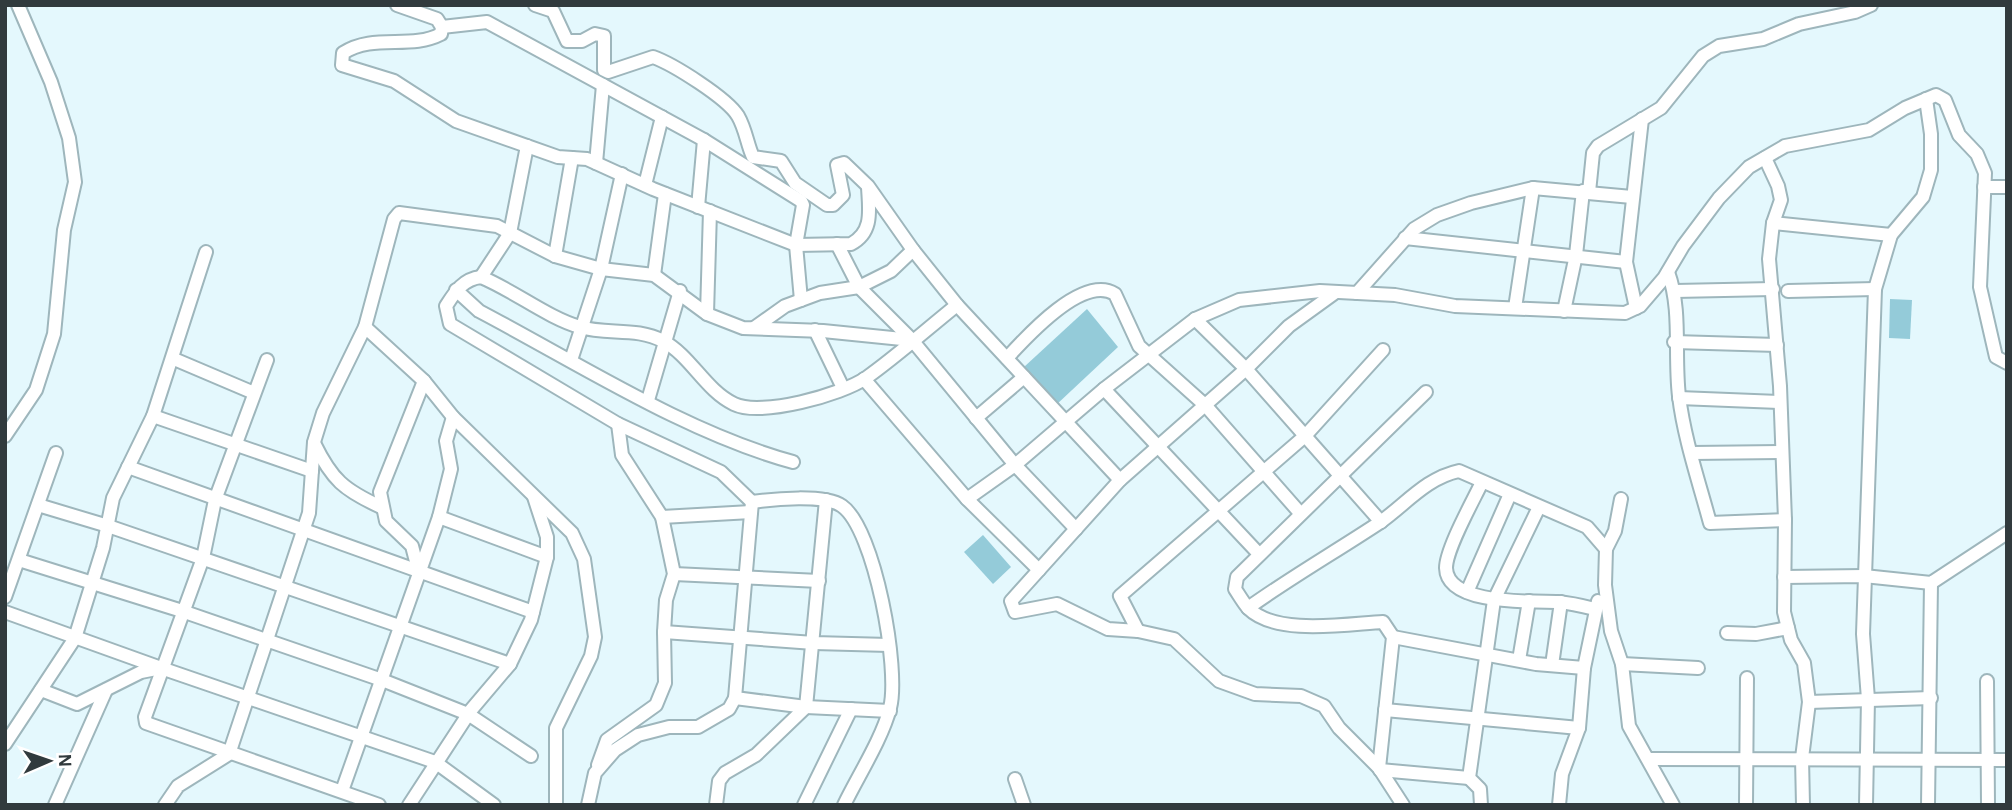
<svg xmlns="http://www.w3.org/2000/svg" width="2012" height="810" viewBox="0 0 2012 810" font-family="'Alegreya Sans',sans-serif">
<rect width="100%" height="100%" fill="#e4f8fd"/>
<g fill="#94cbd9">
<polygon points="1890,299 1912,300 1910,339 1889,338"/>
<polygon points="1087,309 1118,347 1056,405 1024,367"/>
<polygon points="983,535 1011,567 993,584 964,552"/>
</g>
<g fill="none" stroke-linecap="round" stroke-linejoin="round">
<g stroke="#9eb6bc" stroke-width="16">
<g id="street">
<path d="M397,5l40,14 5,8 -1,7c-31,16 -67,-1 -98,19l-1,12 52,16 62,40 102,36 29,2 66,30 143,56 55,-1c23,-12 18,-35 17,-57"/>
<path d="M535,5l18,6 14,30h15l13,-7 9,2v34l4,2 45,-15c20,7 74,41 85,59 8,14 9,28 15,41l28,4 14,22 32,22h6l10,-10 -6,-30 7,-2 24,23 45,64 44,55 163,175"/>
<polyline points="442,27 487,22 704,140 801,201 803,205 796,245 801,300"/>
<polyline points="1765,158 1778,186 1781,200 1773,223 1769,259 1780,386 1785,520 1784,612 1791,640 1804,663 1809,702 1802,758 1803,805"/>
<polyline points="596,163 603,85"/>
<polyline points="645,185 662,117"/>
<polyline points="1984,187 2007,187"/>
<polyline points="1589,192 1593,153 1598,146 1661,108 1703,56 1719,46 1763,39 1799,24 1855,12 1871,5"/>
<polyline points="698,207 704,140"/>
<polyline points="1773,223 1891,235"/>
<polyline points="1405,238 1626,262"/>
<polyline points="837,244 859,287 912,340 1015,465 1076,529"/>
<polyline points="555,256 572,158"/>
<path d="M1668,272c14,38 6,83 11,124 5,42 20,86 31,127l75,-3"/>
<polyline points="654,275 665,194"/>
<polyline points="481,277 510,233 527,146"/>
<path d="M456,290l23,21c99,52 207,122 314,151"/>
<polyline points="1675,291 1773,289"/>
<polyline points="1788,291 1875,289"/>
<polyline points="1336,292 1289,326 1246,369 1120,480 1011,601 1015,612 1057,604 1108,629 1138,631 1174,639 1219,681 1255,694 1301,696 1324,706 1339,728 1379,768 1403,805"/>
<polyline points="1357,293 1414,229 1437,215 1471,203 1533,188 1632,197"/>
<polyline points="1515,308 1533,188"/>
<polyline points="1636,308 1626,262 1642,119"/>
<polyline points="1564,311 1576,255 1583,191"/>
<polyline points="707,314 710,211"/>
<polyline points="1195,319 1246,369 1381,522"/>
<polyline points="365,327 424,381 453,417 572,533 584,559 595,637 591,656 556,728 556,805"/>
<polyline points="754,328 785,306 820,293 859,287 891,271 913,250"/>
<polyline points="815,330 843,388"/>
<polyline points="1674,342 1777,345"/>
<path d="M1007,358c20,-22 76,-84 108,-64l24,52 67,60 94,107"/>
<polyline points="174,359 254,393"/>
<polyline points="267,360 215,500 203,558 145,717 146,723 379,805"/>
<polyline points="571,360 601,269 622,174"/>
<polyline points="864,379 967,499 1039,570"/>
<polyline points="1104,389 1259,554"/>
<polyline points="1679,398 1779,402"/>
<polyline points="648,400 680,291"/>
<polyline points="153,416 312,471"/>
<polyline points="976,418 1024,377"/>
<polyline points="5,436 36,390 54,334 64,230 75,182 69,138 51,82 18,5"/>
<path d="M314,443c18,37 30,47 67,64"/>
<polyline points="1692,453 1782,452"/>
<polyline points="128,467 533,612"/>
<path d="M1482,482c-9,19 -36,67 -36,86 1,38 88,33 112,34 12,1 25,4 37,7"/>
<polyline points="967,499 1015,465 1104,389 1195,319 1239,300 1320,291 1395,295 1455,306 1625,313 1640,306 1664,278 1683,246 1719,198 1749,167 1785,146 1869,130 1905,108 1936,95 1945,100 1959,135 1977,154 1985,173 1980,287 1996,357 2007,363"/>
<path d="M752,502l-31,-30 -103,-48 -168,-100 -4,-18c9,-14 17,-27 35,-29 32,13 67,41 99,50 27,8 57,0 83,14 28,15 42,49 71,63 27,13 107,-9 132,-26 31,-22 61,-49 91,-73"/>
<path d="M752,502c21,-3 73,-8 90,4 33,23 58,164 48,202 -8,31 -32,68 -46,97"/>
<polyline points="38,505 108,526 510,664"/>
<polyline points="439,517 547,557"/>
<polyline points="662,517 751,512"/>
<polyline points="1606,549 1615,531 1621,499"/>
<polyline points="19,560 179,610 382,680 468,714 531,756"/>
<polyline points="419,573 412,546 386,521 380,492 424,381"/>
<polyline points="674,574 819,581"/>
<polyline points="1784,577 1864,576 1931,583 2007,533"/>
<polyline points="1467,592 1510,494"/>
<polyline points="5,597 56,453"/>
<path d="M1248,608c42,-30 87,-56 131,-85 26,-18 47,-45 80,-52l128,56 19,22 -1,36 6,46 11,33 7,62 44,79"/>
<polyline points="5,612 161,668"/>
<polyline points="1138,631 1120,596 1305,436 1383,350"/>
<polyline points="664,632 814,643 889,645"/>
<polyline points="1727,633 1756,634 1788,628"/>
<polyline points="1393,637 1536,664 1584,668"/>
<polyline points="1519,660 1529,601"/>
<polyline points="1622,664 1698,668"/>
<polyline points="1552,665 1561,602"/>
<polyline points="1987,681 1988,805"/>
<polyline points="41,690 77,704 141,672 161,668 435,762 494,805"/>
<polyline points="735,698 806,707 890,711"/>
<polyline points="1809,702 1931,698"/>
<polyline points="1385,710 1579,728"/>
<polyline points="5,744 75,638 103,548 113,498 153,416 206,252"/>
<polyline points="1648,759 2007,760"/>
<polyline points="598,765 607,740 656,705 665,683 664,632 666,600 674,574 662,517 622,455 618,424"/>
<path d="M1379,768l14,-131 -10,-15c-37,2 -107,14 -135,-14 -5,-6 -9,-13 -13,-19l2,-12 189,-185"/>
<polyline points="1380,770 1469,778"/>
<polyline points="1015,779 1024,805"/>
<polyline points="342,791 439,517 451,469 446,441 453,417"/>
<polyline points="55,805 106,690"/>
<polyline points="165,805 178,786 229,754 309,513 314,442 323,413 365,327 394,219 399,213 497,226 555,256 601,269 654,275 707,314 743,328 823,331 912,340"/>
<polyline points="409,805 471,710 510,664 531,620 547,557 547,537 534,497"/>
<polyline points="588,805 595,773 615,750 638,735 669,727 698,727 729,709 735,698 752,502"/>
<polyline points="716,805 719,781 725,773 756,755 806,707 826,500"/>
<polyline points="804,805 851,709"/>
<polyline points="1481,805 1480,789 1469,778 1494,600 1539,507"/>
<polyline points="1559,805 1562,774 1579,728 1584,668 1598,601"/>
<polyline points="1746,805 1747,678"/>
<polyline points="1866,805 1868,699 1863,634 1875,289 1891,235 1923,197 1931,170 1931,134 1926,99"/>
<polyline points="1928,805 1931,583"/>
</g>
</g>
<use href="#street" stroke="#fff" stroke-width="12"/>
</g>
<rect width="2012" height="810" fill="none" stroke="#313a3d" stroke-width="14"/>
<g transform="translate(49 761) rotate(88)" stroke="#ffffff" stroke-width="5" paint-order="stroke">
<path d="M0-5L12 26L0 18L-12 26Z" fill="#313a3d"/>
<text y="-10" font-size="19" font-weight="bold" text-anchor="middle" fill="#313a3d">N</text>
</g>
</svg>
